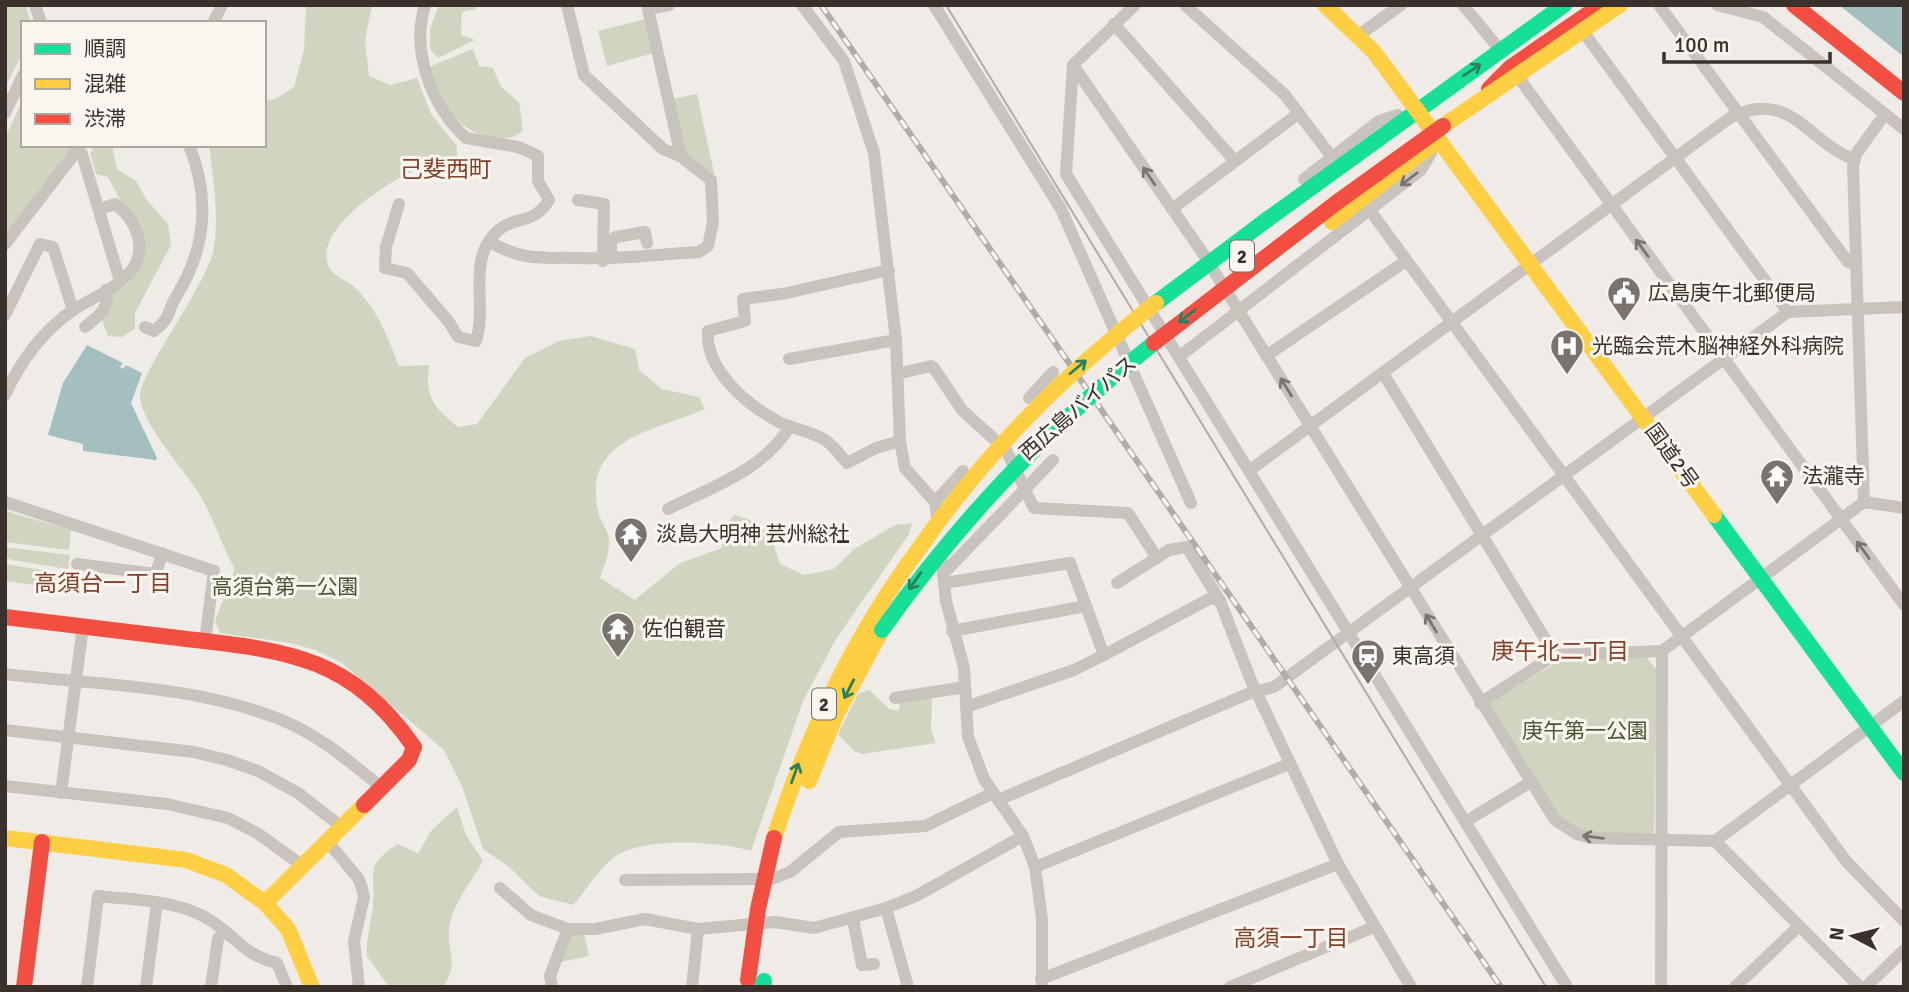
<svg xmlns="http://www.w3.org/2000/svg" width="1909" height="992" viewBox="0 0 1909 992" font-family="Signika,'Noto Sans JP',sans-serif">
<rect width="100%" height="100%" fill="#efebe6"/>
<g fill="#d0d4c1">
<polygon points="5,5 25,5 31,23 23,23 23,51 5,88"/>
<path d="M306,5h66l-7,35 4,36 21,9 27,-7 14,36 26,32v22c-8,-1 -19,-4 -27,-3 -31,7 -120,64 -101,102 5,9 18,14 25,20 23,21 34,51 45,79l30,-1c-4,34 5,42 29,62l19,-3 48,-66 34,-17 32,-5 44,13 4,21 23,19 37,8 6,12c-49,22 -123,28 -107,102 2,10 11,20 11,30 1,12 -6,27 -9,37l35,22 45,-37 42,-15 1,-20 11,-13c32,8 37,19 46,49l24,11 30,-6 20,-20 41,-24 17,-2 -3,11 -73,105 -33,62 -52,150c-33,-10 -112,-15 -139,8 -15,12 -26,32 -39,46l-34,-9 -30,-29 -26,-18 -21,-63 -18,-36 -102,-87 -27,-13 -25,-7 -70,-10 -5,-12 20,-52c-13,-23 -21,-49 -34,-72 -16,-28 -57,-69 -61,-99 -3,-21 65,-111 73,-146 7,-34 0,-73 -4,-107h55v-44l11,-2 19,-12 10,-37z"/>
<polygon points="439,5 476,5 476,9 462,12 461,35 475,40 438,58 430,49 430,29"/>
<polygon points="646,19 654,53 607,66 598,31"/>
<path d="M473,49l6,17 14,2 8,19 18,15 4,29c-13,9 -21,9 -37,5 -36,-10 -44,-37 -57,-69z"/>
<polygon points="697,94 714,173 712,174 686,155 672,99"/>
<polygon points="23,99 23,145 74,145 5,235 5,138"/>
<polygon points="95,145 112,145 117,169 136,181 146,199 168,224 171,245 135,313 135,329 122,337 108,336 102,320 113,293 130,282 145,244 140,223 121,202 108,177 96,174 90,153"/>
<polygon points="5,511 71,530 69,550 5,542"/>
<polygon points="5,547 70,555 68,569 12,560 5,557"/>
<polygon points="5,564 67,574 65,589 5,581"/>
<polygon points="1646,657 1657,670 1654,831 1652,835 1595,834 1582,831 1556,815 1488,708 1490,703 1559,661"/>
<polygon points="869,690 889,709 899,711 900,701 932,698 931,730 936,743 862,754 854,751 838,734 858,694"/>
<path d="M457,807l9,28 17,26c-11,20 -29,41 -33,63 -5,26 11,37 -7,63h-54l-22,-31c-1,-18 4,-33 6,-50 4,-33 -11,-39 25,-62l20,10 13,-23z"/>
<polygon points="569,930 583,930 589,956 556,963"/>
</g>
<g fill="#a3bfbf">
<polygon points="1839,5 1904,5 1904,57"/>
<polygon points="87,345 123,363 120,367 123,369 126,365 142,373 131,403 157,458 156,460 83,451 83,444 48,435 63,383"/>
</g>
<g fill="none" stroke-linecap="round" stroke-linejoin="round">
<g stroke="#c9c3be" stroke-width="12">
<polyline points="35,5 41,23"/>
<polyline points="567,5 584,75 663,149 682,157"/>
<polyline points="802,5 844,61 874,153 896,340 900,441 905,468 935,502 938,521"/>
<polyline points="934,5 1061,209 1191,503"/>
<polyline points="1135,5 1073,65 1066,174 1567,987"/>
<polyline points="1185,5 1285,95 1331,156"/>
<polyline points="1463,5 1501,51"/>
<polyline points="1659,5 1848,262 1855,264"/>
<polyline points="1717,5 1763,17 1904,129"/>
<polyline points="213,23 222,5"/>
<polyline points="1114,24 1234,160"/>
<polyline points="1582,30 1788,312"/>
<polyline points="1359,35 1401,5"/>
<polyline points="1073,65 1204,255 1555,820 1577,834 1591,838 1715,841 1904,701"/>
<polyline points="1516,74 1904,605"/>
<polyline points="5,113 23,75"/>
<polyline points="1304,179 1379,121 1398,115"/>
<polyline points="578,200 604,204 603,261"/>
<path d="M399,204l-13,43 -1,21 22,5 42,49 9,15 18,4c12,-37 -11,-84 24,-112 15,-13 34,-4 49,-29l-11,-19v-25l-20,-9 -52,-9c-35,-32 -55,-87 -41,-133"/>
<path d="M100,209l15,-5c26,18 36,57 5,77"/>
<polyline points="1172,209 1299,113"/>
<polyline points="1369,209 1846,861 1904,921"/>
<path d="M490,242c35,20 52,15 89,16 40,2 79,-4 120,-6l9,-6 5,-23 -2,-43 -26,-20 -5,-8 -32,-143 21,-4"/>
<path d="M5,244l70,-91 7,1 38,127c-12,12 -32,19 -47,29 -30,21 -53,52 -68,85"/>
<polyline points="611,256 611,241 616,237 645,232 647,243"/>
<path d="M889,270l-107,24 -39,5 2,22 -37,10c-3,39 39,74 71,91 14,7 32,9 46,18 8,5 16,16 22,23l29,-15 24,-7"/>
<polyline points="5,315 40,244 53,247 73,310"/>
<path d="M85,327c12,-10 26,-18 21,-37"/>
<path d="M145,327l9,4c19,-15 12,-19 23,-36 29,-47 33,-98 12,-150"/>
<polyline points="1180,356 1421,170 1431,153"/>
<polyline points="1266,356 1406,261"/>
<polyline points="789,359 896,340"/>
<polyline points="1383,373 1555,655"/>
<polyline points="897,374 931,366 934,368 962,410 1006,450 1034,508 1128,513 1157,558"/>
<polyline points="1029,398 1053,372"/>
<path d="M1250,470l481,-353c59,-29 77,25 122,42"/>
<polyline points="5,502 214,571 205,641"/>
<polyline points="935,502 963,471"/>
<polyline points="1864,502 1904,508"/>
<path d="M668,509c44,-22 96,-39 122,-83"/>
<polyline points="941,553 946,601 964,668 968,737 984,779 1023,836 1035,867 1042,919 1042,987"/>
<polyline points="77,564 156,574 162,553"/>
<polyline points="943,574 1053,460"/>
<polyline points="944,583 1070,563 1086,606"/>
<polyline points="1117,583 1169,550 1187,547 1220,601"/>
<polyline points="952,631 1086,606 1104,655 1211,598 1220,601 1252,683 1338,864 1411,987"/>
<path d="M5,674c91,11 189,11 274,45 39,15 71,43 102,68"/>
<polyline points="895,698 965,687"/>
<polyline points="1480,703 1555,655 1662,651 1864,502 1853,166 1856,154 1885,114"/>
<polyline points="966,707 1074,670 1104,655"/>
<polyline points="5,730 194,752 227,760 258,771 298,793 342,827"/>
<polyline points="5,786 167,804 228,818 257,833 303,866"/>
<polyline points="61,793 83,626"/>
<polyline points="998,800 1250,693 1274,687 1788,312 1904,307"/>
<polyline points="1465,822 1529,783"/>
<polyline points="1715,841 1860,987"/>
<polyline points="328,842 358,878 362,888 364,897 354,941 359,987"/>
<polyline points="1035,867 1289,764"/>
<polyline points="625,880 772,879 790,872 839,832 925,826 993,793"/>
<polyline points="500,888 531,915 568,929 595,929 645,919 698,929 775,922 814,928 886,908 916,896 1023,836"/>
<polyline points="886,908 908,987"/>
<polyline points="853,919 862,965 874,964"/>
<polyline points="1041,979 1338,864"/>
<path d="M87,987l11,-91c35,4 75,4 107,21 29,16 37,38 72,46l10,24"/>
<polyline points="146,987 157,903"/>
<polyline points="211,987 218,939 224,931"/>
<polyline points="552,987 550,976 568,929"/>
<polyline points="692,987 698,929"/>
<polyline points="1230,987 1374,927"/>
<polyline points="1661,987 1662,651"/>
<polyline points="1735,987 1798,927"/>
<polyline points="1866,987 1904,950"/>
</g>
<g stroke="#16e098" stroke-width="16">
<polyline points="1268,219 1564,5"/>
<polyline points="1714,515 1904,773"/>
<polyline points="763,987 764,981"/>
</g>
<g stroke="#ffcf43" stroke-width="16">
<polyline points="1325,5 1374,52 1416,109"/>
<polyline points="1416,109 1714,515"/>
<polyline points="1332,222 1432,145"/>
<polyline points="809,781 837,713 882,630"/>
<polyline points="5,838 186,860 226,875 265,903 288,929 312,987"/>
<path d="M774,838c35,-106 80,-203 147,-292"/>
<polyline points="265,903 364,805"/>
</g>
<g stroke="#f24e42" stroke-width="16">
<polyline points="1794,5 1904,93"/>
<polyline points="1489,89 1511,67 1601,5"/>
<path d="M5,617c55,7 110,13 165,20 106,13 177,13 244,110l-5,13 -45,45"/>
<polyline points="24,987 42,842"/>
</g>
<polyline stroke="#b1aca8" stroke-width="2" points="946,5 1546,987"/>
<g stroke="#b1aca8" stroke-width="6">
<polyline id="rail" points="821,5 1501,987"/>
</g>
<use href="#rail" stroke="#faf5ee" stroke-width="3.5" stroke-dasharray="10" stroke-linecap="butt"/>
<g stroke="#16e098" stroke-width="16">
<polyline points="1156,303 1268,219"/>
<path d="M882,630c77,-109 167,-204 272,-287"/>
</g>
<g stroke="#ffcf43" stroke-width="16">
<polyline points="1443,126 1620,5"/>
<path d="M921,546c66,-95 144,-172 235,-243"/>
</g>
<g stroke="#f24e42" stroke-width="16">
<polyline points="1154,343 1336,203 1443,126"/>
<polyline points="748,980 758,909 774,838"/>
</g>
</g>
<defs><path id="oneway-shaft" d="M-6 0H5M1.5-3L5.5 0L1.5 3" fill="none" stroke-width="1.6" stroke-linecap="round" stroke-linejoin="round" transform="scale(1.75)"/></defs>
<g stroke="#2a805d">
<use href="#oneway-shaft" transform="translate(1472 70) rotate(-34)"/>
<use href="#oneway-shaft" transform="translate(1187 316) rotate(143)"/>
<use href="#oneway-shaft" transform="translate(1078 367) rotate(-40)"/>
<use href="#oneway-shaft" transform="translate(915 581) rotate(125)"/>
<use href="#oneway-shaft" transform="translate(849 689) rotate(117)"/>
<use href="#oneway-shaft" transform="translate(795 773) rotate(-70)"/>
</g>
<g stroke="#7a736e">
<use href="#oneway-shaft" transform="translate(1149 176) rotate(-124)"/>
<use href="#oneway-shaft" transform="translate(1409 179) rotate(143)"/>
<use href="#oneway-shaft" transform="translate(1642 248) rotate(-126)"/>
<use href="#oneway-shaft" transform="translate(1286 387) rotate(-122)"/>
<use href="#oneway-shaft" transform="translate(1863 550) rotate(-126)"/>
<use href="#oneway-shaft" transform="translate(1431 623) rotate(-121)"/>
<use href="#oneway-shaft" transform="translate(1593 837) rotate(-173)"/>
</g>
<defs>
<g id="civic-pin" transform="scale(1.75)"><path d="M0 17L-7.5 6A9.5 9.5 0 1 1 7.5 6Z" fill="#79726d" stroke="#faf5ee"/><path d="M-.6-6.5H3V-4.5H.6V-3L4-1V1h2V6H-6V1h2V-1L-.6-3ZM-1.2 2.5V6h2.4V2.5Z" fill="#fff"/></g>
<g id="hospital-pin" transform="scale(1.75)"><path d="M0 17L-7.5 6A9.5 9.5 0 1 1 7.5 6Z" fill="#79726d" stroke="#faf5ee"/><path d="M-5-5h3v3.5h4V-5h3V5h-3V1.5h-4V5h-3Z" fill="#fff"/></g>
<g id="temple-pin" transform="scale(1.75)"><path d="M0 17L-7.5 6A9.5 9.5 0 1 1 7.5 6Z" fill="#79726d" stroke="#faf5ee"/><path d="M0-6L5-2H3V0L6.5 2.5H4V6H1.5V3h-3V6H-4V2.5H-6.5L-3 0V-2H-5Z" fill="#fff"/></g>
<g id="station-pin" transform="scale(1.75)"><path d="M0 17L-7.5 6A9.5 9.5 0 1 1 7.5 6Z" fill="#79726d" stroke="#faf5ee"/><path d="M-3-6H3Q5-6 5-4V2Q5 4 3 4L4.5 6H3L1.5 4h-3L-3 6H-4.5L-3 4Q-5 4-5 2V-4Q-5-6-3-6ZM-3.5-4v3h7v-3ZM-3.5 1v1.5H-2V1ZM2 1v1.5H3.5V1Z" fill="#fff"/></g>
</defs>
<g fill-rule="evenodd">
<use href="#civic-pin" x="1624" y="293"/>
<use href="#hospital-pin" x="1567" y="346"/>
<use href="#temple-pin" x="1777" y="476"/>
<use href="#temple-pin" x="631" y="534"/>
<use href="#temple-pin" x="618" y="629"/>
<use href="#station-pin" x="1368" y="656"/>
</g>
<g text-anchor="middle" stroke-width="6" stroke-linejoin="round" paint-order="stroke">
<g fill="#faf5ee" stroke="#746c66" stroke-width="2">
<rect x="1230" y="240.5" width="24" height="31" rx="5"/>
<rect x="812" y="688.5" width="24" height="31" rx="5"/>
</g>
<g font-size="19" font-weight="bold" fill="#3a312c">
<text x="1242" y="263">2</text>
<text x="824" y="711">2</text>
</g>
<g font-size="21" fill="#3a312c" stroke="#faf5ee" text-anchor="start">
<text x="1648" y="300">広島庚午北郵便局</text>
<text x="1592" y="353">光臨会荒木脳神経外科病院</text>
<text x="1802" y="483">法瀧寺</text>
<text x="656" y="541">淡島大明神 芸州総社</text>
<text x="642" y="636">佐伯観音</text>
<text x="1392" y="663">東高須</text>
</g>
<g font-size="21" fill="#3a312c" stroke="#faf5ee">
<text transform="translate(1078 408) rotate(-41)" y="7">西広島バイパス</text>
<text transform="translate(1672 456) rotate(54)" y="7">国道2号</text>
</g>
<g font-size="21" fill="#485731" stroke="#faf5ee">
<text x="285" y="594">高須台第一公園</text>
<text x="1585" y="738">庚午第一公園</text>
</g>
<g font-size="23" fill="#854129" stroke="#faf5ee">
<text x="446" y="177">己斐西町</text>
<text x="103" y="591">高須台一丁目</text>
<text x="1560" y="659">庚午北二丁目</text>
<text x="1291" y="946">高須一丁目</text>
</g>
</g>
<rect width="1909" height="992" fill="none" stroke="#3a312c" stroke-width="14"/>
<rect x="21" y="21" width="245" height="126" fill="#faf5ee" stroke="#ada7a0" stroke-width="2"/>
<rect x="35" y="44" width="35" height="10" fill="#16e098" stroke="#ada7a0" stroke-width="2"/>
<text x="84" y="56" font-size="21" fill="#3a312c">順調</text>
<rect x="35" y="79" width="35" height="10" fill="#ffcf43" stroke="#ada7a0" stroke-width="2"/>
<text x="84" y="91" font-size="21" fill="#3a312c">混雑</text>
<rect x="35" y="114" width="35" height="10" fill="#f24e42" stroke="#ada7a0" stroke-width="2"/>
<text x="84" y="126" font-size="21" fill="#3a312c">渋滞</text>
<g transform="translate(1853 936) rotate(277)" stroke="#faf5ee" stroke-width="5" paint-order="stroke">
<path d="M0-5L12 26L0 18L-12 26Z" fill="#3a312c"/>
<text y="-10" font-size="19" font-weight="bold" text-anchor="middle" fill="#3a312c">N</text>
</g>
<path d="M1664 52v10h166v-10" fill="none" stroke="#3a312c" stroke-width="3.5"/>
<text x="1674" y="52" font-size="21" fill="#3a312c" stroke="#faf5ee" stroke-width="5" paint-order="stroke">100 m</text>
</svg>
